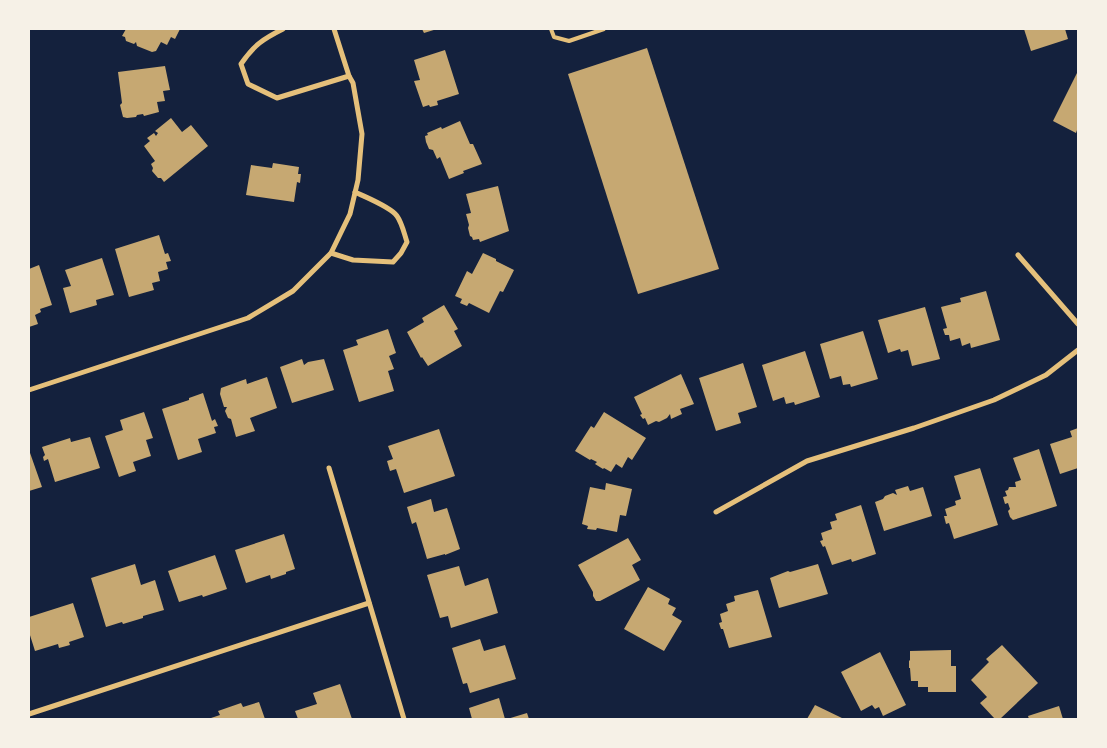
<svg xmlns="http://www.w3.org/2000/svg" width="1107" height="748" viewBox="0 0 1107 748" font-family="Quicksand,sans-serif">
<rect width="100%" height="100%" fill="#14213d"/>
<g fill="#c6a872">
<polygon points="126,29 180,29 175,39 171,37 167,45 161,42 156,51 152,52 137,46 136,42 134,44 126,41 125,37 122,36"/>
<polygon points="422,29 437,29 424,33"/>
<polygon points="1024,29 1065,29 1068,39 1031,51"/>
<polygon points="647,48 719,269 638,294 568,74"/>
<polygon points="445,50 459,94 437,101 438,105 430,107 429,105 423,107 414,81 420,80 414,60"/>
<polygon points="165,66 170,90 163,91 165,101 157,102 159,112 144,116 143,114 137,115 136,117 127,118 123,117 120,105 122,103 118,72"/>
<polygon points="1078,71 1078,130 1077,130 1076,133 1053,121"/>
<polygon points="171,118 182,132 191,125 208,146 164,182 161,178 158,178 152,171 153,168 151,164 155,161 144,146 150,141 147,138 154,133 156,136 158,133 155,131"/>
<polygon points="460,121 470,144 473,144 482,164 463,171 464,173 449,179 440,157 437,159 433,150 429,149 426,142 425,136 428,135 427,133 441,127 442,129"/>
<polygon points="273,163 299,167 298,174 301,174 300,183 297,182 294,202 246,195 251,165 272,168"/>
<polygon points="498,186 509,231 480,242 479,239 473,240 472,237 470,236 468,228 469,225 466,214 471,213 466,194"/>
<polygon points="159,235 165,254 168,253 171,261 166,262 168,269 158,272 160,281 152,283 154,290 129,297 115,249"/>
<polygon points="483,253 496,259 496,261 514,270 503,292 500,291 489,313 469,303 467,306 460,303 462,299 455,296 467,271 472,274"/>
<polygon points="102,258 114,295 96,300 97,305 70,313 63,288 71,286 65,270"/>
<polygon points="39,265 52,305 40,309 41,312 35,315 38,324 29,327 29,269"/>
<polygon points="986,291 1000,340 971,348 970,343 962,346 960,338 950,341 949,335 945,335 943,329 947,328 941,307 961,302 960,298"/>
<polygon points="444,305 458,329 454,331 462,346 428,366 422,357 421,358 407,332 424,322 422,318"/>
<polygon points="925,307 940,359 912,366 908,350 901,352 900,349 888,353 878,320"/>
<polygon points="388,329 396,353 389,356 394,369 388,371 394,391 359,402 343,350 358,345 356,340"/>
<polygon points="863,331 878,379 851,387 850,384 843,385 841,376 830,379 820,344"/>
<polygon points="805,351 820,397 795,405 794,402 786,404 784,397 773,401 762,365"/>
<polygon points="302,359 304,365 308,362 324,359 334,390 292,403 280,367"/>
<polygon points="743,363 757,407 738,413 741,423 716,431 699,378"/>
<polygon points="681,374 694,404 680,409 682,414 671,419 670,414 667,418 659,422 656,421 648,425 645,418 643,419 640,415 642,414 634,397"/>
<polygon points="267,377 277,408 250,418 255,431 236,437 231,419 228,418 225,411 227,407 224,407 220,394 221,388 246,379 247,384"/>
<polygon points="203,393 212,421 215,419 218,426 214,427 216,433 198,439 202,452 178,460 162,409 189,400 189,398"/>
<polygon points="144,412 153,438 146,440 151,456 133,462 136,471 119,477 105,436 123,430 120,420"/>
<polygon points="604,412 646,438 632,460 628,457 622,468 616,464 611,472 604,468 603,469 595,464 597,462 591,459 590,460 575,451 591,426 594,428"/>
<polygon points="1078,428 1078,468 1060,474 1050,444 1072,437 1070,431"/>
<polygon points="439,429 455,476 404,493 396,469 390,471 387,461 393,459 388,446"/>
<polygon points="90,437 100,468 55,482 48,459 44,461 43,457 45,455 42,447 70,438 71,442"/>
<polygon points="1039,449 1057,506 1013,520 1010,517 1008,511 1010,509 1008,503 1005,504 1003,497 1007,496 1005,491 1008,490 1009,487 1016,487 1015,482 1021,480 1013,458"/>
<polygon points="29,450 42,487 29,491"/>
<polygon points="980,468 998,525 954,539 949,523 946,524 944,516 947,516 945,509 956,505 955,501 961,499 954,476"/>
<polygon points="606,483 632,489 626,516 620,515 617,532 597,528 596,530 587,529 588,526 582,524 590,487 605,490"/>
<polygon points="908,486 910,491 923,487 932,516 884,531 875,502 883,499 885,496 893,493 897,495 895,490"/>
<polygon points="431,499 434,512 447,508 460,549 445,555 445,554 427,559 416,522 412,524 407,507"/>
<polygon points="861,505 876,554 852,562 851,559 832,565 825,546 823,547 820,541 823,540 821,533 832,529 830,522 837,520 835,514"/>
<polygon points="284,534 295,569 286,572 286,574 271,579 270,575 246,583 235,550"/>
<polygon points="628,538 641,560 632,565 640,580 600,601 596,601 593,596 593,592 578,565"/>
<polygon points="215,555 227,589 203,597 202,595 179,602 168,571"/>
<polygon points="135,564 141,585 155,580 164,610 143,616 143,618 123,624 122,622 106,627 91,578"/>
<polygon points="818,564 828,594 779,608 770,578 788,571 790,572"/>
<polygon points="459,566 465,586 488,578 498,613 451,628 448,616 440,618 427,575"/>
<polygon points="648,587 670,599 668,604 676,608 672,615 682,621 664,651 624,629"/>
<polygon points="758,590 772,637 729,648 723,629 721,629 719,623 722,622 720,614 728,611 726,604 735,601 734,596"/>
<polygon points="73,603 84,637 69,642 70,645 59,648 58,644 35,651 29,632 29,617"/>
<polygon points="480,639 484,651 505,645 516,679 470,693 467,683 463,684 452,648"/>
<polygon points="1002,645 1038,683 1000,719 995,719 980,703 987,697 971,680 989,662 986,659"/>
<polygon points="951,650 951,666 956,666 956,692 928,692 928,687 918,687 918,681 911,681 910,668 909,668 909,661 910,660 910,651"/>
<polygon points="880,652 906,705 883,716 879,707 875,709 872,705 861,711 841,672"/>
<polygon points="340,684 352,719 298,719 295,711 317,704 313,693"/>
<polygon points="499,698 505,719 472,719 469,708"/>
<polygon points="259,702 265,719 208,719 220,715 218,711 241,703 243,707"/>
<polygon points="815,705 844,719 807,719"/>
<polygon points="1059,706 1063,719 1029,719 1028,716"/>
<polygon points="527,713 529,719 507,719"/>
</g>
<g fill="none" stroke-linecap="round" stroke-linejoin="round">
<polyline stroke="#e5c07b" stroke-width="4" points="551,29 554,37 569,41 604,29"/>
<g stroke="#e5c07b" stroke-width="5">
<path d="M283,29c-20,10 -29,16 -42,35l7,20 29,14 72,-22"/>
<path d="M331,253l22,7 40,2 8,-9 6,-11c-3,-9 -5,-19 -10,-26 -6,-9 -32,-19 -42,-24"/>
<polyline points="1018,255 1078,324"/>
<polyline points="29,390 248,318 293,291 331,253 350,214 358,180 362,134 353,83 349,76 334,29"/>
<polyline points="329,468 404,719"/>
<polyline points="716,512 807,461 914,428 994,400 1046,375 1078,350"/>
<polyline points="29,714 369,603"/>
</g>
</g>
<rect width="1107" height="748" fill="none" stroke="#f6f1e7" stroke-width="60"/>
</svg>
